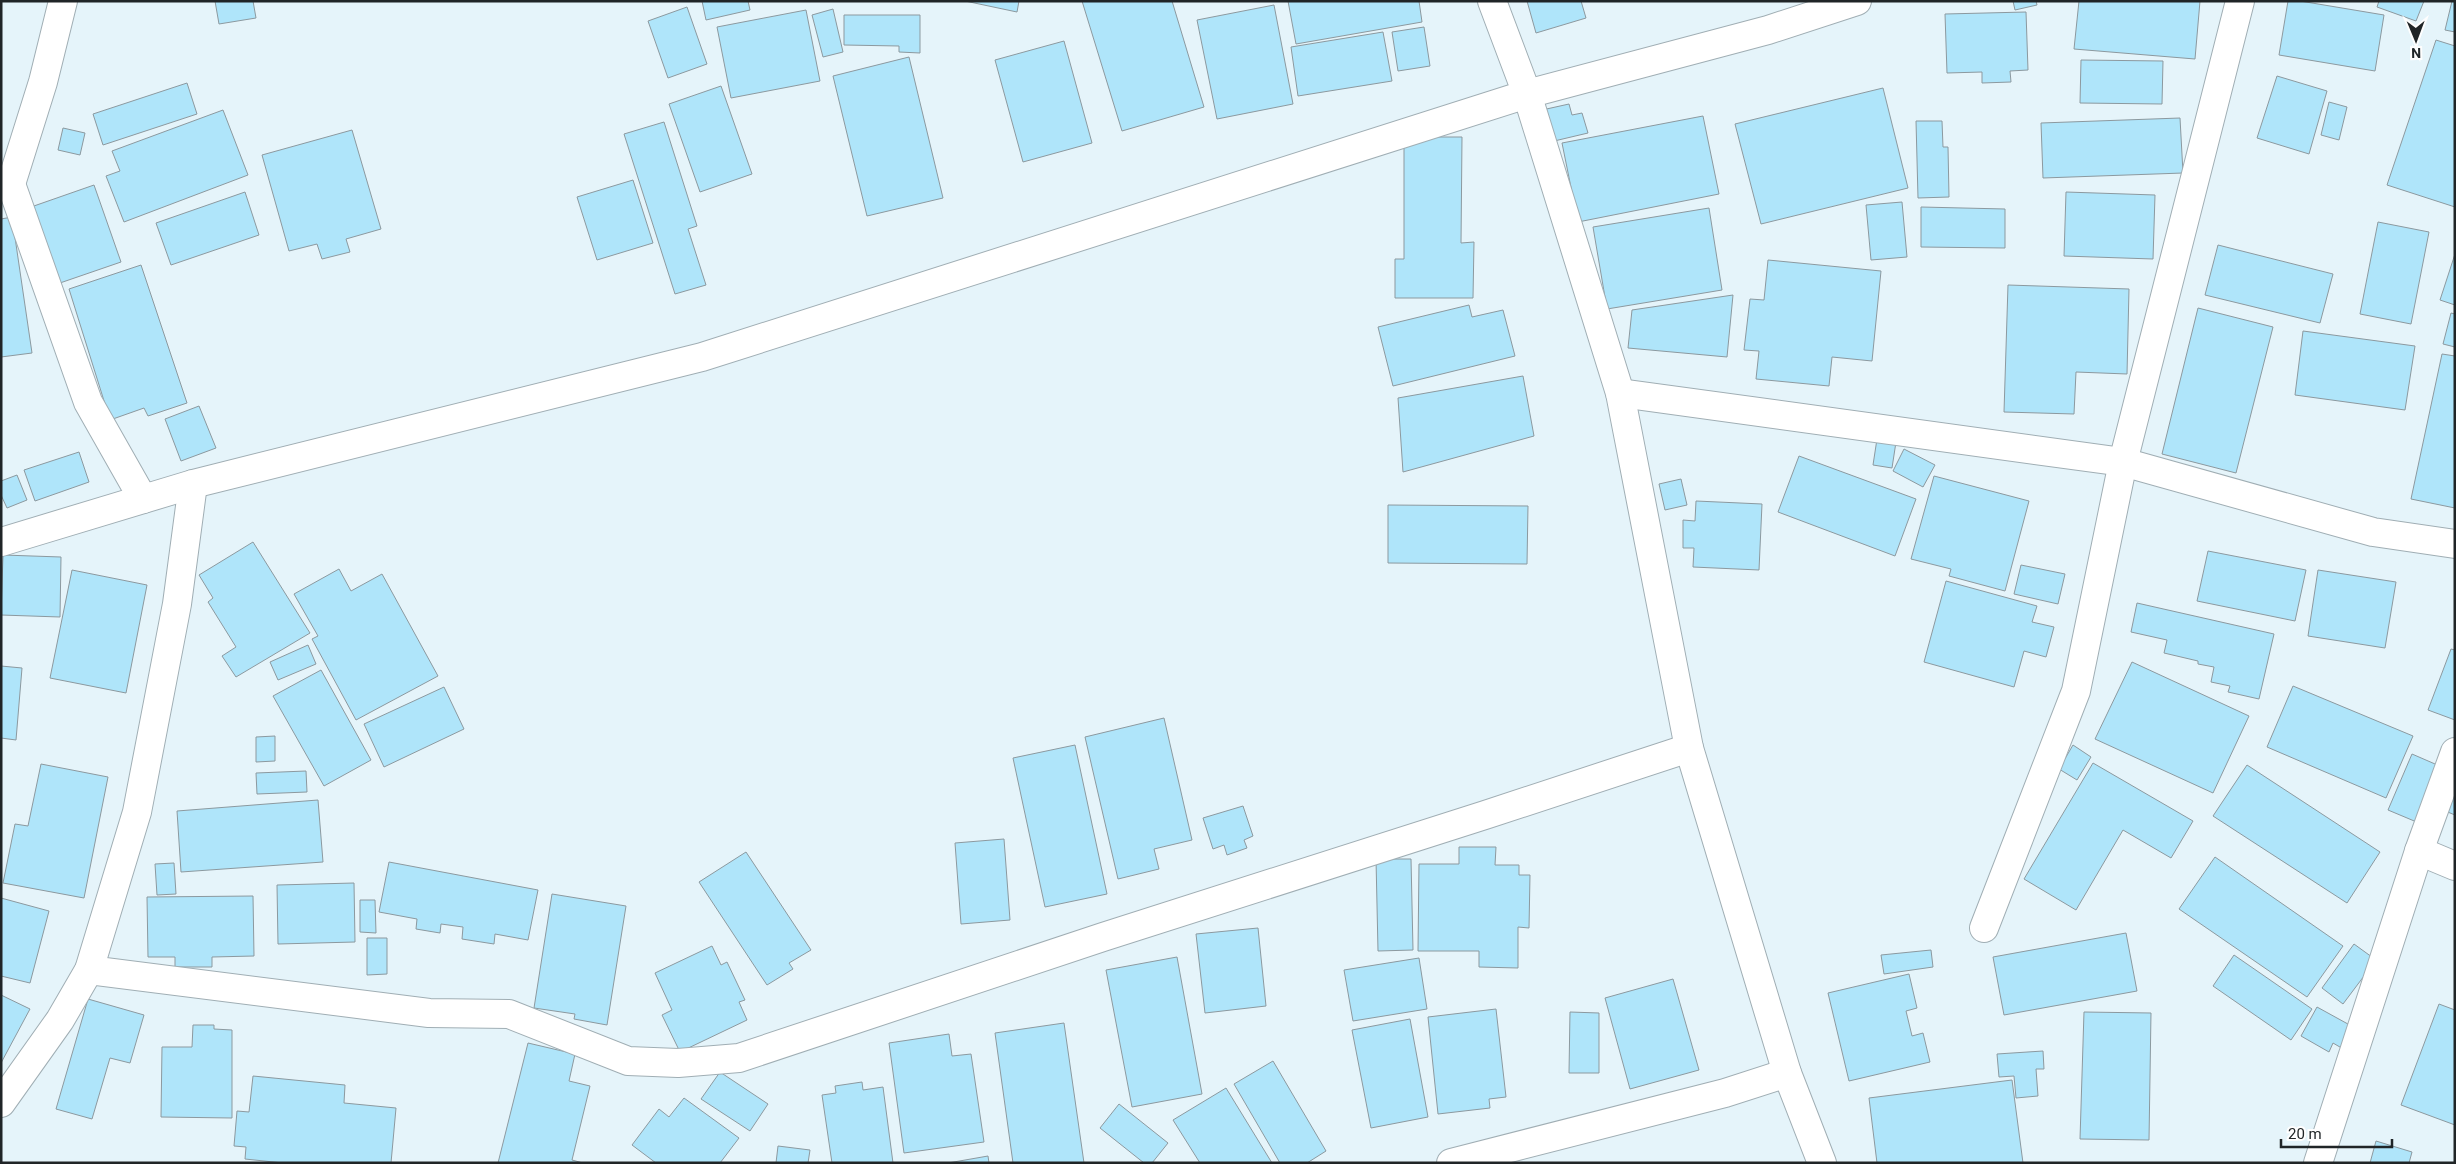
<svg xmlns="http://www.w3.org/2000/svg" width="2456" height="1164" viewBox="0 0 2456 1164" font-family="Roboto,sans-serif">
<rect width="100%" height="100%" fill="#e5f4fa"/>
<g fill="#afe5fa" stroke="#8c999f">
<polygon points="215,1 253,1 256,18 219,24"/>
<polygon points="702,1 748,1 750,10 706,20"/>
<polygon points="965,1 1019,1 1017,12"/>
<polygon points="1082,1 1172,1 1204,107 1122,131"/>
<polygon points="1288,1 1419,1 1422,22 1296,44"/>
<polygon points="1527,1 1581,1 1586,18 1536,33"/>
<polygon points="2013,1 2036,1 2037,5 2015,10"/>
<polygon points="2079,1 2200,1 2195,59 2074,49"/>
<polygon points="2288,1 2300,1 2384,15 2375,71 2279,55"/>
<polygon points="2379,1 2424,1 2416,21 2377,7"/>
<polygon points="2452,1 2455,1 2455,32 2445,30"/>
<polygon points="1274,5 1293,104 1217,119 1197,20"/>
<polygon points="687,7 707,64 668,78 648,21"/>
<polygon points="833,9 843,52 823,57 812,15"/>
<polygon points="806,10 820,81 731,98 717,27"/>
<polygon points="2026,12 2028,70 2010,71 2011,82 1982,83 1982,72 1947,73 1945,14"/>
<polygon points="844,15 920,15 920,53 899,52 899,46 844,45"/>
<polygon points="1424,27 1430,66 1398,71 1392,32"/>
<polygon points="1383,32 1392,81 1298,96 1291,47"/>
<polygon points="2436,40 2455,46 2455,207 2387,185"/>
<polygon points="1064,41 1092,143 1023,162 995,60"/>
<polygon points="909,57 943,198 867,216 833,76"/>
<polygon points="2081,60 2163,61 2162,104 2080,103"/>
<polygon points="2277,76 2327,91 2309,154 2257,138"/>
<polygon points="187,83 197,114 103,145 93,114"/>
<polygon points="721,86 752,174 700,192 669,104"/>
<polygon points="1883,88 1908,188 1761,224 1735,124"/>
<polygon points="2329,102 2347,107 2339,140 2321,135"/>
<polygon points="1569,104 1572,115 1582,113 1588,133 1550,142 1542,110"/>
<polygon points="223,110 248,175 124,222 106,176 120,171 112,151"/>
<polygon points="1703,116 1719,194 1578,222 1562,143"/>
<polygon points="2180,118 2183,173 2043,178 2041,123"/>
<polygon points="1916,121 1942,121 1943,147 1948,147 1949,197 1918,198"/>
<polygon points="664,122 697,226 688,229 706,285 675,294 624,134"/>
<polygon points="63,128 85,133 80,155 58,150"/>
<polygon points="352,130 381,229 346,239 350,252 322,259 317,244 289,251 262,155"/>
<polygon points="1404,137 1462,137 1461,243 1474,242 1473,298 1395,298 1395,259 1404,259"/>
<polygon points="633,180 653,243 597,260 577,197"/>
<polygon points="94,185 121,262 57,284 31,207"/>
<polygon points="245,192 259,235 171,265 156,223"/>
<polygon points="2066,192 2155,195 2153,259 2064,256"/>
<polygon points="1902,202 1907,257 1871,260 1866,205"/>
<polygon points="1921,207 2005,209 2005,248 1921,247"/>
<polygon points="1709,208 1722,290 1607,309 1593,227"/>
<polygon points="12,217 32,353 1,357 1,219"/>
<polygon points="2378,222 2429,232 2411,324 2360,314"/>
<polygon points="2218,245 2333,274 2320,323 2205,295"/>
<polygon points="2455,254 2455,305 2440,300"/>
<polygon points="1768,260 1881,271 1872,361 1832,357 1829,386 1756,379 1759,351 1744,350 1750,299 1764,300"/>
<polygon points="141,265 187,403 148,416 144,408 110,420 69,289"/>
<polygon points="2008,285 2129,289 2127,374 2076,372 2074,414 2004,412"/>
<polygon points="1733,295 1727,357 1628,348 1632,310"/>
<polygon points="1469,305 1472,317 1503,310 1515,356 1393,386 1378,327"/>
<polygon points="2198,308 2273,327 2236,473 2162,454"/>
<polygon points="2451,313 2455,314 2455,347 2443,344"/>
<polygon points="2303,331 2415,346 2405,410 2295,395"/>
<polygon points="2442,354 2455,356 2455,508 2411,499"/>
<polygon points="1523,376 1534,436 1403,472 1398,398"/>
<polygon points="199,406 216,448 181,461 165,419"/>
<polygon points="1877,439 1896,442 1892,468 1873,465"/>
<polygon points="1904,449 1935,465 1923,487 1893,471"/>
<polygon points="79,452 89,482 35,501 24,470"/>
<polygon points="1799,456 1916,499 1895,556 1778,512"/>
<polygon points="17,475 27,500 7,508 1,495 1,481"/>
<polygon points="1934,476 2029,501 2005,591 1949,576 1951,569 1911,559"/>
<polygon points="1681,479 1687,505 1665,510 1659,484"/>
<polygon points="1696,501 1762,504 1759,570 1693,567 1694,548 1683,548 1683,520 1695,521"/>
<polygon points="1388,505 1528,506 1527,564 1388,563"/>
<polygon points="253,542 310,633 236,677 222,656 236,647 208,602 213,598 199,575"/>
<polygon points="2208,551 2306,570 2295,621 2197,601"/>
<polygon points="3,555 61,557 60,617 1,615"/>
<polygon points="2021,565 2065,574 2058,604 2014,594"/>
<polygon points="339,569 351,591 382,574 438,676 356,720 312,639 318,636 294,594"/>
<polygon points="72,570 147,585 126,693 50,678"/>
<polygon points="2318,570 2396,582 2385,648 2308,636"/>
<polygon points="1946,581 2037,606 2032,622 2054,627 2046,657 2024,651 2014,687 1924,662"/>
<polygon points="2137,603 2274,634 2259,699 2228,692 2230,686 2211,682 2214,667 2198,664 2198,661 2164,653 2167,640 2131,632"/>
<polygon points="308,645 316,664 278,680 270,662"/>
<polygon points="2451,649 2455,650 2455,720 2428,710"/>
<polygon points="2132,662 2249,716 2213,793 2095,739"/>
<polygon points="1,666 22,668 16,740 1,738"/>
<polygon points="321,670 371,760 324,786 273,696"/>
<polygon points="2293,686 2413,736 2386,798 2267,747"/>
<polygon points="444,687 464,729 384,767 364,724"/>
<polygon points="1164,718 1192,840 1154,849 1159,869 1118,879 1085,737"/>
<polygon points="275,736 275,761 256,762 256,737"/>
<polygon points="1075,745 1107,894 1045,907 1013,758"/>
<polygon points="2073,745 2091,757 2077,780 2059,769"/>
<polygon points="2412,754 2442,767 2419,823 2388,810"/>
<polygon points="2093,763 2193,821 2171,858 2123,830 2076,910 2024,879"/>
<polygon points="41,764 108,777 84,898 3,883 15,824 28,826"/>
<polygon points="2247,765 2380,852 2347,903 2213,816"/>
<polygon points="2455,770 2455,815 2438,808"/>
<polygon points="306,771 307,792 257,794 256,773"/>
<polygon points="318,800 323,862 181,872 177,811"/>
<polygon points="1243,806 1253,836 1244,840 1247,848 1227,855 1224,845 1213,849 1203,818"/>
<polygon points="1004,839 1010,920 961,924 955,843"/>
<polygon points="1459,847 1496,847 1495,865 1519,865 1519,875 1530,875 1529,928 1518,927 1518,968 1479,967 1479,951 1418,951 1419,864 1459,864"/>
<polygon points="746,852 811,950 789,963 793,969 767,985 699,882"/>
<polygon points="2215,857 2343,946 2307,997 2179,909"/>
<polygon points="1376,859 1411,859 1413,950 1378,951"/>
<polygon points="389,862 538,890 528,940 495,934 494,944 462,939 463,927 441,924 440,933 416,929 417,919 379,912"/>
<polygon points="174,863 176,894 157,895 155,864"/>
<polygon points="354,883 355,942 278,944 277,885"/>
<polygon points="552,894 626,906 607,1025 574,1019 575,1014 534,1008"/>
<polygon points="253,896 254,956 212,957 212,967 175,967 175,957 148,957 147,897"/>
<polygon points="1,898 49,911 30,983 1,976"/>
<polygon points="360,900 375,900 376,933 360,932"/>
<polygon points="1258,928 1266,1006 1205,1013 1196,934"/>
<polygon points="2126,933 2137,991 2004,1015 1993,957"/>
<polygon points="367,938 387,938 387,974 367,975"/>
<polygon points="2354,944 2376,960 2343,1004 2322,988"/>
<polygon points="712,946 721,965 727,962 745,1000 739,1002 747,1020 680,1052 662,1015 672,1010 655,973"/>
<polygon points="1931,950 1933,967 1884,974 1881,955"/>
<polygon points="2234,955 2312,1009 2291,1040 2213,986"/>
<polygon points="1177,957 1202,1094 1132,1107 1106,970"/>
<polygon points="1419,958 1427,1009 1353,1021 1344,970"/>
<polygon points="1909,974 1917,1008 1906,1011 1912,1036 1923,1033 1930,1062 1849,1081 1828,993"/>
<polygon points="1673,979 1699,1070 1630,1089 1605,998"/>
<polygon points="1,995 30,1009 1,1063"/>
<polygon points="88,999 144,1015 130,1063 110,1058 92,1119 56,1109"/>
<polygon points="2439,1004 2455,1010 2455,1125 2401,1105"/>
<polygon points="2317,1007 2357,1029 2345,1050 2333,1043 2329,1052 2301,1036"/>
<polygon points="1496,1009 1506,1097 1489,1099 1490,1108 1438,1114 1428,1017"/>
<polygon points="1570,1012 1599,1013 1599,1073 1569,1073"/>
<polygon points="2084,1012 2151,1013 2149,1140 2080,1139"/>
<polygon points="1410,1019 1428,1117 1371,1128 1352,1030"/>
<polygon points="1064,1023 1084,1163 1013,1163 995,1033"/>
<polygon points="193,1025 214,1025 214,1029 232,1030 232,1118 161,1117 162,1047 192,1047"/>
<polygon points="949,1034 952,1056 971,1054 984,1142 904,1153 889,1043"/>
<polygon points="528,1043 575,1054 569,1081 590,1086 572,1160 583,1163 498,1163"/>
<polygon points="2043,1051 2044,1069 2036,1069 2038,1096 2016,1098 2014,1076 1999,1077 1997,1054"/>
<polygon points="1273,1061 1326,1151 1307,1163 1280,1163 1234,1084"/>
<polygon points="720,1072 768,1104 750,1131 701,1099"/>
<polygon points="253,1076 345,1085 344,1103 396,1108 391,1163 283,1163 245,1159 246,1147 234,1146 237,1111 249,1112"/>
<polygon points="2012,1080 2023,1163 1877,1163 1869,1098"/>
<polygon points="862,1082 863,1090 883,1087 893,1163 832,1163 822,1095 836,1093 835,1086"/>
<polygon points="1226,1088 1272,1163 1200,1163 1173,1120"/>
<polygon points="684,1098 739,1138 720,1163 656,1163 632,1145 659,1109 669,1117"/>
<polygon points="1119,1104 1168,1143 1152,1163 1144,1163 1100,1128"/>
<polygon points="2376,1141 2412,1152 2409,1163 2370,1163"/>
<polygon points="778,1146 810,1150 808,1163 776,1163"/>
<polygon points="988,1156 989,1163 948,1163"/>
</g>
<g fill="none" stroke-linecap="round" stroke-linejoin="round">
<g stroke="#a0aeb4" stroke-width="30">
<g id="minor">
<polyline points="1492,1 1527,94 1620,393 1689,748 1787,1073 1822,1163"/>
<polyline points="1,184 11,184 43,82 63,1"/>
<polyline points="11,184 88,402 143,499"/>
<polyline points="1620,393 2123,462 2373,532 2455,544"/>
<polyline points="1,542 193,484 702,357 1527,94 1768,30 1857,1"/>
<polyline points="2419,851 2455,866"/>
<polyline points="1984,928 2076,691 2123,462 2240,1"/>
<polyline points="89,970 429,1013 509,1014 628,1061 678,1063 739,1058 1103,937 1485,815 1689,748"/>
<polyline points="1,1103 60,1020 89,970 137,812 177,604 193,484"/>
<polyline points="1451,1163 1725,1093 1787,1073"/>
<polyline points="2318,1163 2419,851 2455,752"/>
</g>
</g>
<use href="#minor" stroke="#fff" stroke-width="28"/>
</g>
<rect width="2456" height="1164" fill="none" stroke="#202527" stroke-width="5"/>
<g transform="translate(2416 40) rotate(179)" stroke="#fefefe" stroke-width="4" paint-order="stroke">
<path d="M0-4L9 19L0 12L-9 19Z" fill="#202527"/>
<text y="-8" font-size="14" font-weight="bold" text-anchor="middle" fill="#202527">N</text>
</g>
<path d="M2281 1139v8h111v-8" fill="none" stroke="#202527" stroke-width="2.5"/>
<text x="2288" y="1139" font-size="15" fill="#202527" stroke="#fefefe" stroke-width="4" paint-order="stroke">20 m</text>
</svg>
